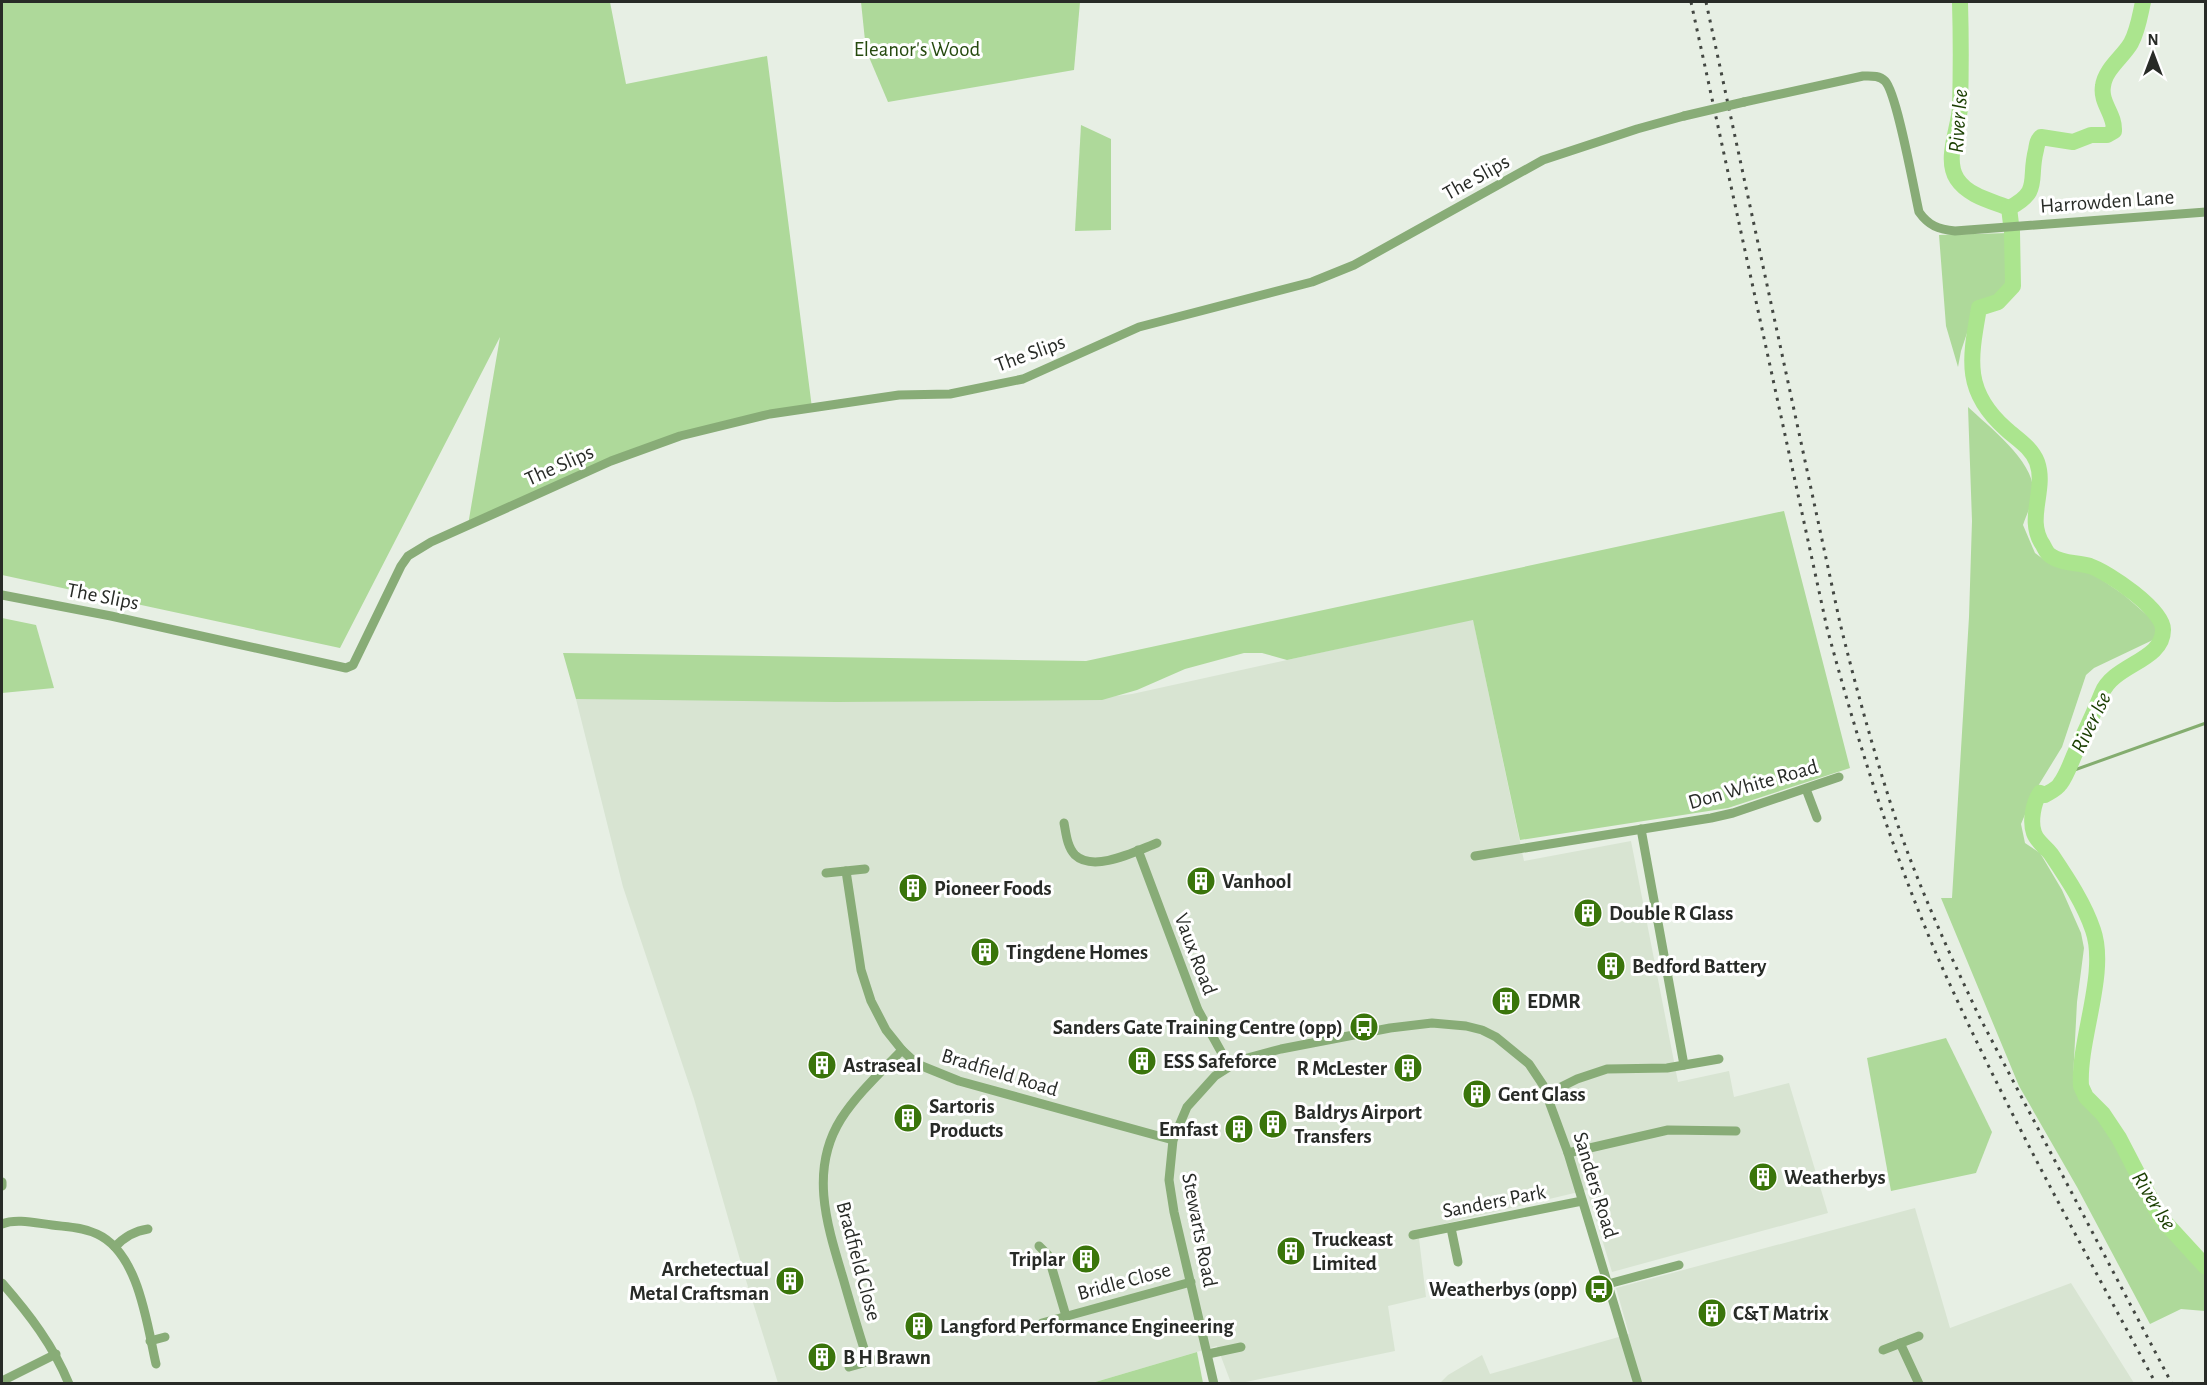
<svg xmlns="http://www.w3.org/2000/svg" width="2207" height="1385" viewBox="0 0 2207 1385" font-family="'Alegreya Sans',sans-serif">
<rect width="100%" height="100%" fill="#e7efe4"/>
<g fill="#d8e4d2">
<polygon points="1473,619 1524,861 1631,841 1678,1082 1729,1071 1734,1097 1789,1083 1828,1213 1612,1272 1587,1190 1418,1230 1426,1297 1388,1306 1395,1351 1241,1383 1231,1383 1217,1346 1092,1383 778,1383 745,1277 694,1099 623,887 576,699 1084,700 1132,694"/>
<polygon points="1915,1208 1950,1328 2071,1283 2134,1383 1439,1384 1448,1375 1482,1355 1490,1374 1629,1334 1616,1288"/>
</g>
<g fill="#aed99a">
<polygon points="2,2 610,2 626,84 767,56 812,408 680,436 468,525 500,337 340,648 2,575"/>
<polygon points="861,2 1080,2 1074,70 888,102 866,50"/>
<polygon points="1081,125 1111,139 1111,230 1075,231"/>
<polygon points="2009,233 2011,284 1998,300 1976,306 1961,351 1958,367 1946,326 1939,235"/>
<path d="M1968,407c20,19 69,56 65,87 -1,10 -7,22 -10,31l12,28 12,9 45,11 32,22 32,28 3,8 -2,7 -63,30 -8,7 -24,72 -27,44 -14,33 4,19 15,10 22,37 19,43 3,15 -7,54 -4,77 12,-1 -3,14 9,13 12,9 16,24 41,79 45,50v44l-24,-2 -31,15 -73,-137 -58,-101 -78,-188h11l17,-281 3,-96z"/>
<polygon points="1784,511 1850,768 1728,808 1520,840 1473,620 1287,660 1262,653 1244,653 1185,669 1137,690 1102,700 837,702 576,699 563,653 1086,661"/>
<polygon points="2,618 36,625 54,688 2,693"/>
<polygon points="1946,1038 1992,1132 1976,1173 1891,1191 1867,1058"/>
<polygon points="1197,1352 1203,1383 1092,1383"/>
</g>
<g fill="none" stroke-linecap="round" stroke-linejoin="round">
<polyline stroke="#84ad6f" stroke-width="3" points="2066,773 2206,723"/>
<g stroke="#abe58e" stroke-width="16">
<path d="M1960,2c1,35 1,70 0,105 -1,22 -16,52 -3,72 11,17 35,22 52,29l3,24 1,54 -15,16 -19,6c-9,51 -16,83 27,121 11,10 25,18 31,33 10,28 -12,57 6,83 2,4 4,9 8,11 11,8 26,6 39,10 18,6 74,44 73,64 0,31 -49,34 -61,63 -8,20 -17,39 -26,58 -5,11 -9,24 -16,33 -3,5 -10,8 -15,11l-5,-2c-7,10 -10,29 -6,40 3,9 11,13 17,21 16,24 33,49 42,76 15,43 -15,110 -12,156l5,11 17,17 16,24 41,79 46,50"/>
<path d="M2009,208c33,-17 19,-28 27,-58 1,-6 1,-9 5,-13l32,5 18,-7h16l7,-4c1,-17 -14,-28 -11,-45 2,-17 20,-29 28,-43 7,-13 9,-28 12,-41"/>
</g>
<g stroke="#88ac77" stroke-width="9">
<path d="M1744,102l119,-26c8,0 16,-1 22,5 12,12 29,109 34,131 10,14 19,17 36,19l251,-19"/>
<polyline points="2,595 111,616 346,668 353,665 401,566 408,556 431,542 611,461 680,436 770,414 899,395 950,394 1023,379 1139,327 1312,282 1354,265 1543,160 1637,129 1684,116"/>
<polyline points="1806,789 1817,818"/>
<path d="M1064,823c2,10 3,24 11,32 19,18 61,-4 82,-12"/>
<polyline points="1641,829 1684,1065"/>
<polyline points="1138,850 1198,1010 1229,1066"/>
<polyline points="1475,856 1711,818 1733,813 1839,777"/>
<polyline points="846,871 861,970 871,1001 886,1030 902,1050 917,1064 959,1081 1173,1140"/>
<polyline points="826,873 865,869"/>
<polyline points="1547,1094 1577,1079 1607,1069 1667,1068 1719,1059"/>
<polyline points="1568,1153 1668,1130 1736,1131"/>
<polyline points="2,1186 2,1182"/>
<path d="M2,1224c14,-6 34,-1 50,1 15,2 30,2 45,9 42,19 50,91 59,130"/>
<polyline points="1451,1228 1458,1262"/>
<polyline points="1413,1235 1582,1201"/>
<polyline points="1039,1246 1048,1255 1066,1316"/>
<path d="M115,1247c9,-10 19,-16 33,-18"/>
<path d="M2,1283c27,31 51,62 67,101"/>
<polyline points="1608,1284 1679,1265"/>
<polyline points="1042,1323 1191,1282"/>
<polyline points="150,1341 165,1337"/>
<polyline points="1900,1343 1919,1384"/>
<polyline points="1883,1350 1919,1336"/>
<polyline points="1208,1354 1241,1347"/>
<path d="M868,1361c-9,-27 -17,-55 -25,-83 -16,-53 -34,-108 -2,-159 16,-25 40,-47 61,-69"/>
<polyline points="849,1367 885,1357"/>
<polyline points="2,1381 56,1354"/>
<polyline points="1214,1384 1174,1212 1169,1180 1173,1140 1187,1107 1215,1076 1240,1060 1281,1049 1390,1028 1432,1023 1466,1026 1482,1030 1496,1037 1529,1064 1543,1085 1568,1153 1638,1384"/>
</g>
<g stroke="#434742" stroke-width="3" stroke-dasharray="3 6" stroke-linecap="butt">
<path d="M1691,2l136,626c31,115 67,230 115,339 64,143 140,279 214,417"/>
<path d="M1706,2l134,621c16,65 34,130 55,194 23,68 53,134 84,199l193,368"/>
</g>
<polyline stroke="#88ac77" stroke-width="9" points="1684,116 1744,102"/>
</g>
<defs>
<g id="building-disc" transform="scale(1.5)"><circle r="9.5" fill="#3a750b" stroke="#fff"/><path d="M-4-6H4V6H1V3H-1V6H-4ZM-2.5-4.3h1.7v1.8h-1.7ZM.8-4.3h1.7v1.8H.8ZM-2.5-1h1.7V.8h-1.7ZM.8-1h1.7V.8H.8Z" fill="#fff"/></g>
<g id="bus-disc" transform="scale(1.5)"><circle r="9.5" fill="#3a750b" stroke="#fff"/><path d="M-5-6H5V4H4V6H2V4H-2V6H-4V4H-5ZM-3.5-4V0h7V-4ZM-3.5 1.2v1.5H-2V1.2ZM2 1.2v1.5H3.5V1.2Z" fill="#fff"/></g>
</defs>
<g fill-rule="evenodd">
<use href="#building-disc" x="1201" y="881"/>
<use href="#building-disc" x="913" y="888"/>
<use href="#building-disc" x="1588" y="913"/>
<use href="#building-disc" x="985" y="952"/>
<use href="#building-disc" x="1611" y="966"/>
<use href="#building-disc" x="1506" y="1001"/>
<use href="#bus-disc" x="1364" y="1027"/>
<use href="#building-disc" x="1142" y="1061"/>
<use href="#building-disc" x="822" y="1065"/>
<use href="#building-disc" x="1408" y="1068"/>
<use href="#building-disc" x="1477" y="1094"/>
<use href="#building-disc" x="908" y="1118"/>
<use href="#building-disc" x="1273" y="1124"/>
<use href="#building-disc" x="1239" y="1129"/>
<use href="#building-disc" x="1763" y="1177"/>
<use href="#building-disc" x="1291" y="1251"/>
<use href="#building-disc" x="1086" y="1259"/>
<use href="#building-disc" x="790" y="1281"/>
<use href="#bus-disc" x="1599" y="1289"/>
<use href="#building-disc" x="1712" y="1313"/>
<use href="#building-disc" x="919" y="1326"/>
<use href="#building-disc" x="822" y="1357"/>
</g>
<g text-anchor="middle" stroke-width="6" stroke-linejoin="round" paint-order="stroke">
<g font-size="21" fill="#264a0f" stroke="#fff">
<text x="917" y="56">Eleanor's Wood</text>
</g>
<g font-size="21" fill="#282b27" stroke="#fff">
<text transform="translate(1476 177) rotate(-29)" y="7">The Slips</text>
<text transform="translate(2107 201) rotate(-4)" y="7">Harrowden Lane</text>
<text transform="translate(1030 353) rotate(-20)" y="7">The Slips</text>
<text transform="translate(559 465) rotate(-24)" y="7">The Slips</text>
<text transform="translate(103 596) rotate(11)" y="7">The Slips</text>
<text transform="translate(1753 784) rotate(-16)" y="7">Don White Road</text>
<text transform="translate(1196 954) rotate(69)" y="7">Vaux Road</text>
<text transform="translate(1000 1072) rotate(17)" y="7">Bradfield Road</text>
<text transform="translate(1596 1185) rotate(73)" y="7">Sanders Road</text>
<text transform="translate(1494 1201) rotate(-11)" y="7">Sanders Park</text>
<text transform="translate(1200 1230) rotate(79)" y="7">Stewarts Road</text>
<text transform="translate(859 1261) rotate(75)" y="7">Bradfield Close</text>
<text transform="translate(1124 1281) rotate(-15)" y="7">Bridle Close</text>
</g>
<g font-size="21" font-weight="bold" fill="#282b27" stroke="#fff" text-anchor="start">
<text x="1222" y="888">Vanhool</text>
<text x="934" y="895">Pioneer Foods</text>
<text x="1609" y="920">Double R Glass</text>
<text x="1006" y="959">Tingdene Homes</text>
<text x="1632" y="973">Bedford Battery</text>
<text x="1527" y="1008">EDMR</text>
<text x="1343" y="1034" text-anchor="end">Sanders Gate Training Centre (opp)</text>
<text x="1163" y="1068">ESS Safeforce</text>
<text x="843" y="1072">Astraseal</text>
<text x="1387" y="1075" text-anchor="end">R McLester</text>
<text x="1498" y="1101">Gent Glass</text>
<text x="929" y="1113">Sartoris<tspan x="929" dy="24">Products</tspan></text>
<text x="1294" y="1119">Baldrys Airport<tspan x="1294" dy="24">Transfers</tspan></text>
<text x="1218" y="1136" text-anchor="end">Emfast</text>
<text x="1784" y="1184">Weatherbys</text>
<text x="1312" y="1246">Truckeast<tspan x="1312" dy="24">Limited</tspan></text>
<text x="1065" y="1266" text-anchor="end">Triplar</text>
<text x="769" y="1276" text-anchor="end">Archetectual<tspan x="769" dy="24">Metal Craftsman</tspan></text>
<text x="1578" y="1296" text-anchor="end">Weatherbys (opp)</text>
<text x="1733" y="1320">C&amp;T Matrix</text>
<text x="940" y="1333">Langford Performance Engineering</text>
<text x="843" y="1364">B H Brawn</text>
</g>
<g font-size="22" font-style="italic" fill="#1a3e00" stroke="#fff">
<text transform="translate(1957 121) rotate(-86)" y="8">River Ise</text>
<text transform="translate(2090 722) rotate(-64)" y="8">River Ise</text>
<text transform="translate(2155 1200) rotate(58)" y="8">River Ise</text>
</g>
</g>
<rect width="2207" height="1385" fill="none" stroke="#282b27" stroke-width="6"/>
<g transform="translate(2153 54)" stroke="#ffffff" stroke-width="4.5" paint-order="stroke">
<path d="M0-4.5L10 22L0 15L-10 22Z" fill="#282b27"/>
<text y="-9" font-size="16" font-weight="bold" text-anchor="middle" fill="#282b27">N</text>
</g>
</svg>
